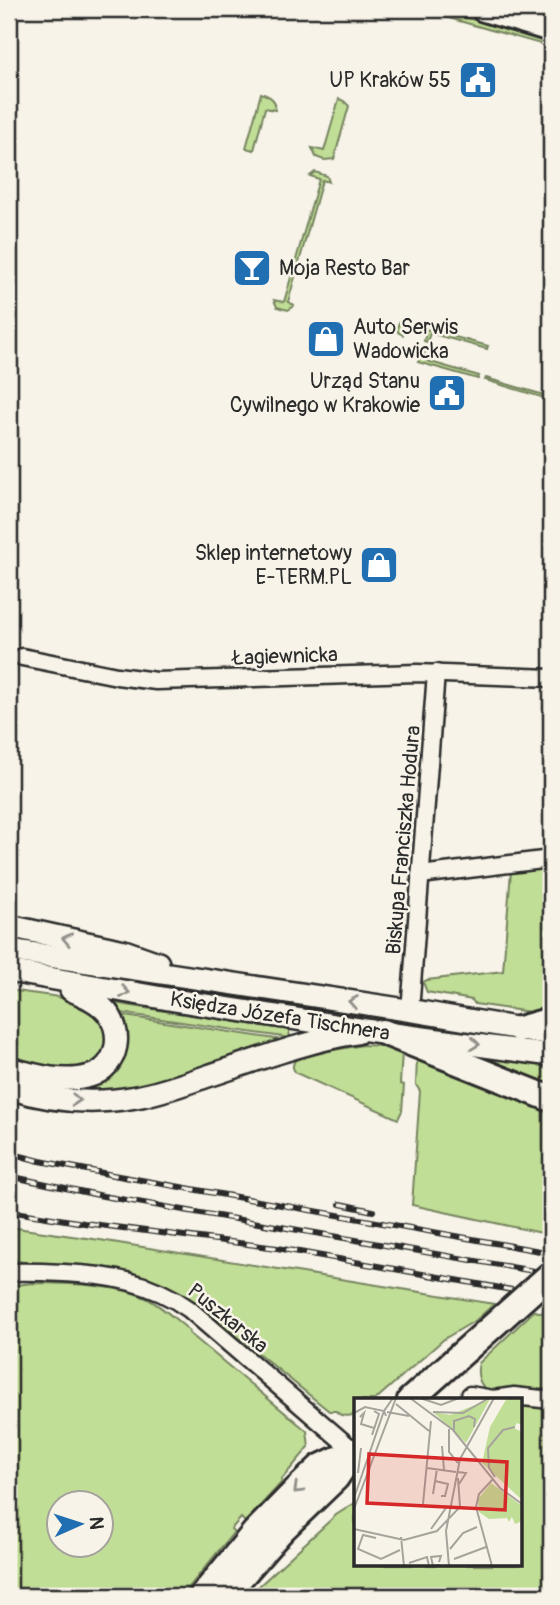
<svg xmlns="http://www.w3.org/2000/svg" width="560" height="1605" viewBox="0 0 560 1605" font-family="Pangolin,sans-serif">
<rect width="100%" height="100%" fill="#f7f3e8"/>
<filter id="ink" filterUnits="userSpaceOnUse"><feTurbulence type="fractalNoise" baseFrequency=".0143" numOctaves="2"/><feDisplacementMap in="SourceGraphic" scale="14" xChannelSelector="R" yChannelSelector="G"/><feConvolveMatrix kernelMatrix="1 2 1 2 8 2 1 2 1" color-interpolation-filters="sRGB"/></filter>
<g filter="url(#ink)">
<g fill="#c1de96" stroke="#768460" stroke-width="2" fill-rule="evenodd">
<polygon points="417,9 439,9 551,44 551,47"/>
<path d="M261,93c9,3 16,7 14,17l-10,-2 -11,42 -8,-2z"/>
<polygon points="339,99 344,101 349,106 334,159 324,160 316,157 312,148 324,151"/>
<polygon points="315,172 327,176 329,182 322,180 288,302 294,305 293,307 288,310 277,307 274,300 284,302 319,179 310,176"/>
<polygon points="404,319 407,320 407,324 488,346 487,349 430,333 427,342 424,341 426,332 406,326 403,335 398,332 397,327 400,321"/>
<polygon points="422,350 425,351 423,359 427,361 479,376 478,379 418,362"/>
<polygon points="486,378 551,397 551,400 485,380"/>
<polygon points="551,866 551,1009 537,1013 475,1004 472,1000 427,992 423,982 427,980 503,971 511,871"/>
<polygon points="9,959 293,1002 293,1006 9,963"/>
<path d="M9,990c22,4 49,4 70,14 12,6 21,16 30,25l-5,29 -28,14 -67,-10z"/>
<polygon points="113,1003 289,1030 290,1038 121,1013"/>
<polygon points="301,1004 551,1043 551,1047 301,1008"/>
<path d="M125,1016l164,25 -132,44 -69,9 -79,-17 75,11c32,-8 50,-38 38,-70z"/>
<path d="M363,1045l20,1 17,4 2,2 -2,32 4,1 -2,26 -4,8 -102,-46c-4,-5 -4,-7 -1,-13l33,-9z"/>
<polygon points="466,1052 551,1067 551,1093"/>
<polygon points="417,1058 551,1108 551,1235 412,1205 420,1091 416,1085"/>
<path d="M9,1227l91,13 394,64 -18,16 -32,19 -69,61h-20v15c-7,1 -14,2 -19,-4h-7l-135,-110 -2,2 -88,-33 -88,-9 -7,-15z"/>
<path d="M32,1283c35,1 81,0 114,15 16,8 30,22 44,33l-1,2 118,98 2,16 -28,33 1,2 -37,40 -4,-4 -10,11 3,3 -52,64h-173v-310zM60,1504h42v42h-42z"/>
<path d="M534,1311l17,3v82c-16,-1 -46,0 -61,-5 -11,-4 -14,-17 -11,-28z"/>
<polygon points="520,1400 551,1403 551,1596 251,1596 258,1587 336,1515 355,1503 355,1565 520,1565"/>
</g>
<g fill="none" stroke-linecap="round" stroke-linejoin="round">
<g stroke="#2b2b2b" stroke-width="21">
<g id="street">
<polyline points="22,657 117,676 156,681 417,673 551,678"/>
<polyline points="420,875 551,859"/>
<polyline points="410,1011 436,673"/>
<path d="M9,1272c18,-1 37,0 55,1 45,2 88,9 125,36l165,142"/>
<polyline points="470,1395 493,1399 514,1396 551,1400"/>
</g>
</g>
<g stroke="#2b2b2b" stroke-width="26">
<g id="secondary">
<polyline points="9,926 124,951 158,963"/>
<polyline points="9,950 420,1012 551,1034"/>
<polyline points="9,971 174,1000 373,1031 551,1055"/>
<path d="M9,1068c25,7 55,16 81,8 29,-9 35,-47 14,-67 -9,-9 -21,-14 -33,-19"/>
<path d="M9,1088c41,13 84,17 127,9 24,-4 48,-13 72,-21 49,-16 98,-35 149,-43"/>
</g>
</g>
<g stroke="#2b2b2b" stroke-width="30">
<g id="primary">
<polyline points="484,9 551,29"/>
<polyline points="519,1029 551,1020"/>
<polyline points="383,1032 551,1099"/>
<polyline points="410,1400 504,1316"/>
<polyline points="202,1596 254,1533 297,1489 320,1467 354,1451"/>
<polyline points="226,1596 240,1578 282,1530 336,1478 353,1453"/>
</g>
</g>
<use href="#street" stroke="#f7f3e8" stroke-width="16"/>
<use href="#secondary" stroke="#f7f3e8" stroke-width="21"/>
<use href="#primary" stroke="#f7f3e8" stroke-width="24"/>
<g stroke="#2b2b2b" stroke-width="6">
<g id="rail">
<polyline points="9,1153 40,1161 113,1175 551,1253"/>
<polyline points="9,1176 103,1196 551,1274"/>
<polyline points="340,1204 373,1211"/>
<polyline points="9,1211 84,1223 277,1248 551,1297"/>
</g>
</g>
<use href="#rail" stroke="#f7f3e8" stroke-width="3.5" stroke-dasharray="10" stroke-linecap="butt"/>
<g stroke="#2b2b2b" stroke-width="30" stroke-linecap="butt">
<polyline id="primary-bridge" points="504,1316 551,1274"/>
</g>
<use href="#primary-bridge" stroke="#f7f3e8" stroke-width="24"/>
</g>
<defs><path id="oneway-chevron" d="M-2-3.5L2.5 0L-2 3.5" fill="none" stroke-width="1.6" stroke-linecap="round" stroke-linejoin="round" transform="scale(1.75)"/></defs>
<g stroke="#918f8a">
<use href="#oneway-chevron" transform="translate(67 939) rotate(-168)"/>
<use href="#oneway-chevron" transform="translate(125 992) rotate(10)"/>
<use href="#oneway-chevron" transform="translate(353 1002) rotate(-171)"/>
<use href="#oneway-chevron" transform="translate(475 1044) rotate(7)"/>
<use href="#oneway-chevron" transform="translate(76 1100) rotate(3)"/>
<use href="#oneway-chevron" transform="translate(298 1489) rotate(136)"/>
</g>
</g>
<defs>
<g id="civic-square" transform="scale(2.0125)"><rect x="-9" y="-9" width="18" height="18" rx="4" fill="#1f6fb2" stroke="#f7f3e8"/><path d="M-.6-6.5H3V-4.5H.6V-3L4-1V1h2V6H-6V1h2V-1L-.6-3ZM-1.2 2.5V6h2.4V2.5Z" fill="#fff"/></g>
<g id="bar-square" transform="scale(2.0125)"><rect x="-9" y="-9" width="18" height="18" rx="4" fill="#1f6fb2" stroke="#f7f3e8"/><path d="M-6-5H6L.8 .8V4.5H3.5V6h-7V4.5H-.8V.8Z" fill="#fff"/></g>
<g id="shop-square" transform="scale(2.0125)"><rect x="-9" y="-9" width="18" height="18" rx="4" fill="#1f6fb2" stroke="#f7f3e8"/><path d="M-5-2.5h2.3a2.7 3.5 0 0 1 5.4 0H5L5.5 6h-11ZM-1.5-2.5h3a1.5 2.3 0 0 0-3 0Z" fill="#fff"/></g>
</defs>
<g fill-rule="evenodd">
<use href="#civic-square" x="478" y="80"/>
<use href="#bar-square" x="252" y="268"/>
<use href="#shop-square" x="326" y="339"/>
<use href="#civic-square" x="447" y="393"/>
<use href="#shop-square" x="379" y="565"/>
</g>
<g text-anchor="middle" stroke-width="5" stroke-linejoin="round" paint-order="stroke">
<g font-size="21" fill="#2b2b2b" stroke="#f7f3e8" text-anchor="end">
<text x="451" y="87">UP Kraków 55</text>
<text x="279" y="275" text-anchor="start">Moja Resto Bar</text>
<text x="353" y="334" text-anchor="start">Auto Serwis<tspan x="353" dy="24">Wadowicka</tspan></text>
<text x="420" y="388">Urząd Stanu<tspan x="420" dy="24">Cywilnego w Krakowie</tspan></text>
<text x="352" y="560">Sklep internetowy<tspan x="352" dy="24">E-TERM.PL</tspan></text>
</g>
<g font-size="21" fill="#2b2b2b" stroke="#f7f3e8">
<text transform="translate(285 656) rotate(-2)" y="7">Łagiewnicka</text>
<text transform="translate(403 840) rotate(-85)" y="7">Biskupa Franciszka Hodura</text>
<text transform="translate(280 1016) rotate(9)" y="7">Księdza Józefa Tischnera</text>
<text transform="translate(228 1318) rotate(39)" y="7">Puszkarska</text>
</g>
</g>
<g transform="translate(354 1398)">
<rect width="168" height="168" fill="#f7f3e8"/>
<path d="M153,0h15v27l-5,-2 -3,5 8,4v68l-40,-37 8,-36zM136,1l-24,44 -33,-31 17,3zM137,85l31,23v15l-7,3 -3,-7 -3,5 -2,-4 -18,1 -10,-7 -1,-13z" fill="#c1de96"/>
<path fill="none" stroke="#a5a39c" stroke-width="2" d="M56,0l43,32 47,58 22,16M66,0l21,7 18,-7M42,6l33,27M33,14l22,4M79,14l30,1 26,-15M0,15l11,-6 19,4 2,5M6,19l4,-4 -3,11 13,4M95,31v23l9,11M100,32v-9l15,-5 6,3 -1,8M18,37l7,-21 -5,-3M88,48l2,24M73,70l29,4M104,74l8,1 -7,11M4,75l3,-25M141,79l-6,-9 -1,-20 15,-18 12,-3M81,83l13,3 -3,12h-4M79,96l4,-25M0,100l30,-87 9,-13M69,106l8,-83M0,111l42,-111M0,131l50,11 33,-9 23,-24 -2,-29M77,131l15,-21M47,139l3,29M22,140l-13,-3 -5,14 23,10 19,-9M96,151l13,-16 14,-6M100,161l32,-12M85,164l2,-6 -10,1 2,9 7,-1M55,165l18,-6 2,9M95,168l-3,-35 14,-72 34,-61M138,168l-16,-59 3,-13 14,-15"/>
<path fill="#d62828" fill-opacity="0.15" stroke="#d62828" stroke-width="3.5" d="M15,56l138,8 -2,48 -138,-7z"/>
<rect width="168" height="168" fill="none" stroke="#2b2b2b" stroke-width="3.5"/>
</g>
<rect width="560" height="1605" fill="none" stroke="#f7f3e8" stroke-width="35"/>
<rect x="18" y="18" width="525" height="1570" fill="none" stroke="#2b2b2b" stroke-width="2.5" filter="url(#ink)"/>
<g transform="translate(80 1524) rotate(87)"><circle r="33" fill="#f7f3e8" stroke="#a5a39c" stroke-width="2"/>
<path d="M0-5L12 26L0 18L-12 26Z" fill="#1f6fb2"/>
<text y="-10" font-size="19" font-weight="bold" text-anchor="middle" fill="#2b2b2b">N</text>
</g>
</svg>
